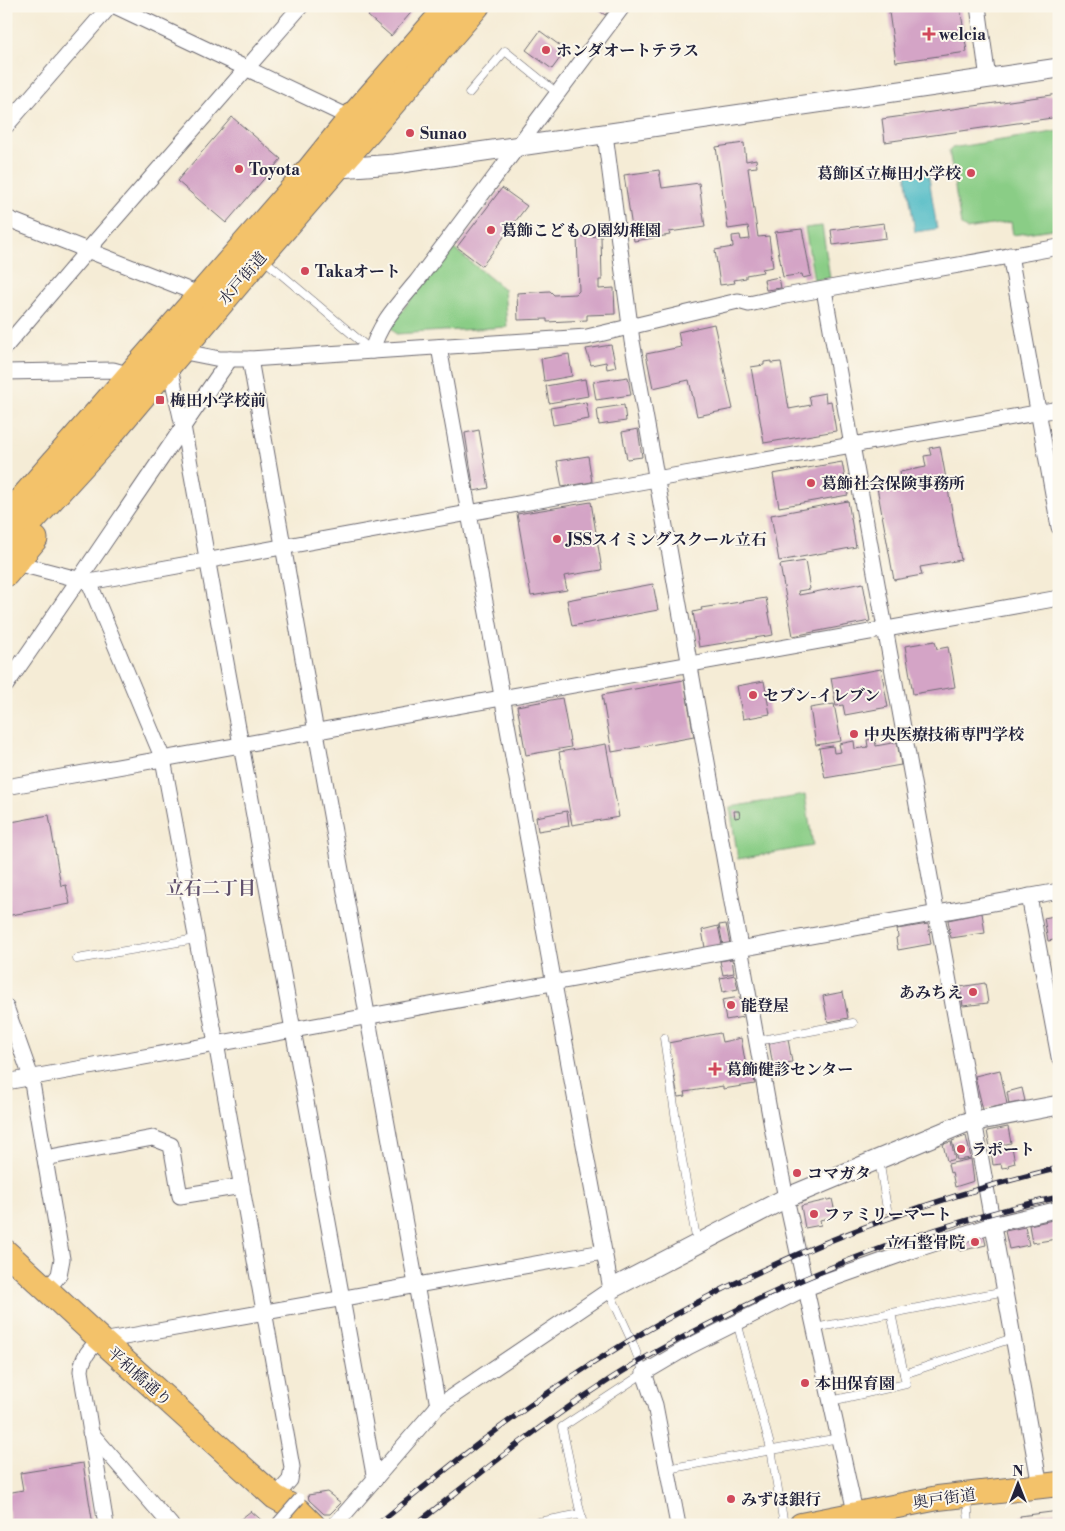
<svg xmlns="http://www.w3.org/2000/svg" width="1065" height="1531" viewBox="0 0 1065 1531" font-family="'Libre Bodoni','Noto Serif JP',serif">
<rect width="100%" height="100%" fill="#fbf7ec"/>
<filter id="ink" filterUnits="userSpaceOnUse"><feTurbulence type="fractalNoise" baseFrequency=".02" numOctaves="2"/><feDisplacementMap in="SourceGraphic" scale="10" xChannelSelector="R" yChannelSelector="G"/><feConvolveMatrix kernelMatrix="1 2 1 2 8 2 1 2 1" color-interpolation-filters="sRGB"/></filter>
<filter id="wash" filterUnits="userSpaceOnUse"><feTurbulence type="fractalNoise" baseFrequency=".0096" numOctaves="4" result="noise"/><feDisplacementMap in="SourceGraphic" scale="20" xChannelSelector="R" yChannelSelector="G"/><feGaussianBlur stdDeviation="1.12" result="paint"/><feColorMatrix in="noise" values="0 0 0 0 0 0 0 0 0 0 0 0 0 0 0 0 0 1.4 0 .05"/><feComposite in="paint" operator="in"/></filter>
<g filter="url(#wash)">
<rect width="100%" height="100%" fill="#f5ecd6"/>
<g fill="#8acd86" stroke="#567860">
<polygon points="1059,131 1059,228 1013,235 1011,222 966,229 961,225 949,150 951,148"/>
<polygon points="822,226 830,278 814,280 805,228"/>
<polygon points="452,247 504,289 507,327 396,334 390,326"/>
<polygon points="805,795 813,846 738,859 730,807"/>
</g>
<polygon fill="#4bb9c4" stroke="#366e80" points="928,171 937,229 915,232 906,174"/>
<g id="blocks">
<g fill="#d4a4c6">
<polygon points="363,6 413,6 415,8 391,36 368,16 371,13"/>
<polygon points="593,6 612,6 605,15"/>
<polygon points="926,6 960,6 967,52 896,62 889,12"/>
<polygon points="540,31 566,50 552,69 526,50"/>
<polygon points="1059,94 1059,117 885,142 882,119"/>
<polygon points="232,117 281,159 226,223 177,181"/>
<polygon points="744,143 746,161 756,159 757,167 748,168 758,237 769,236 773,267 762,269 763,272 746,275 746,278 734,280 735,283 720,285 715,250 733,247 732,236 740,235 741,240 750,239 748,226 728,229 716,147"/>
<polygon points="659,170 662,188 699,183 705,227 669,232 670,235 634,241 624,175"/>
<polygon points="502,188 527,206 482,266 457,247"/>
<polygon points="884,223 886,238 833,245 831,230"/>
<polygon points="802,229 811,276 803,278 802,274 783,277 775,232"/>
<polygon points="601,236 602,280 599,280 599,289 614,288 615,314 587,315 587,320 547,322 547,319 518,320 517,293 550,291 554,295 576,294 579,291 577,237"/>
<polygon points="779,277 781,288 766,290 764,280"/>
<polygon points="714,324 733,409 697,416 689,380 653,388 646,354 681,347 678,332"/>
<polygon points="611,345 616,367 607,369 606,362 591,365 586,349"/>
<polygon points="569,354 572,376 544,381 541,359"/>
<polygon points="771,361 771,363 781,362 789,409 811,405 809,396 825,393 826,402 831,401 836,431 764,443 751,367 764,365 764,362"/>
<polygon points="628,377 631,395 596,400 593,382"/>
<polygon points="585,379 588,396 549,403 546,386"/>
<polygon points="586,402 589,419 553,425 550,408"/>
<polygon points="624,405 626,421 599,425 597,409"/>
<polygon points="638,429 642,457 627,459 622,432"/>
<polygon points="479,430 489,488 474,491 465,433"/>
<polygon points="940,446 961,560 920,567 922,575 894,580 876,482 901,477 900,472 926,467 924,456 931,455 929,448"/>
<polygon points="588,456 592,482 562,487 557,461"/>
<polygon points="842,462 848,495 779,507 773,474"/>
<polygon points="848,501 856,547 779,561 771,515"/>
<polygon points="591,502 602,570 564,576 567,590 531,596 517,514"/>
<polygon points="805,561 810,589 798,591 799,595 863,583 870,621 793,636 780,565"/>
<polygon points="653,584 658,610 572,626 567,600"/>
<polygon points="766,598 773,635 699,647 693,612 702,610 701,608"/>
<polygon points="935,641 937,649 948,647 955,687 913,694 905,646"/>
<polygon points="881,669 888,707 845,715 843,705 836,706 831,678"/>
<polygon points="684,680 694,737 612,752 602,695"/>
<polygon points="764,681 770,714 743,719 737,686"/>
<polygon points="562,698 571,747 526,755 517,706"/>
<polygon points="834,704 841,741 816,745 810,708"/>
<polygon points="875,739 876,746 897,742 901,765 825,778 819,748 833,746 834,753 841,752 839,744 854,741 855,749 868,747 867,740"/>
<polygon points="606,744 619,817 572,825 559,752"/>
<polygon points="567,811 569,826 538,831 536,817"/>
<polygon points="734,811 739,811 740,817 735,818"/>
<polygon points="49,815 61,886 66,885 70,904 6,916 6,823"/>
<polygon points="982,913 985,933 951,938 948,920"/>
<polygon points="1059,915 1059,939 1048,941 1044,918"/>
<polygon points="726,924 730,944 723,945 719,925"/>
<polygon points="928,924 931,944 898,950 896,938 898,937 897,929"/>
<polygon points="718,926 722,945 705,948 702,930"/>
<polygon points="732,959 734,973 723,975 720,961"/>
<polygon points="735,975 738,989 723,992 720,978"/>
<polygon points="985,983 988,1003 963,1006 960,987"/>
<polygon points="843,992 848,1018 828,1022 823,996"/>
<polygon points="740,997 743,1017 726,1020 722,1000"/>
<polygon points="720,1033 722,1042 741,1038 747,1072 753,1071 755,1084 723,1089 723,1086 685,1092 686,1096 678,1097 668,1043"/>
<polygon points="788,1039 792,1062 773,1066 769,1043"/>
<polygon points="1000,1070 1007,1104 983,1110 975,1076"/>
<polygon points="1022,1088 1025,1101 1009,1104 1007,1092"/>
<polygon points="1008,1127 1011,1143 990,1147 987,1131"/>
<polygon points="966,1136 971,1158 957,1160 952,1141"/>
<polygon points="951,1142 955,1159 947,1161 943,1144"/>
<polygon points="1012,1147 1015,1163 1008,1165 1009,1167 1002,1168 1001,1164 993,1165 991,1151"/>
<polygon points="971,1159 974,1181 955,1187 952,1172 950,1173 948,1164"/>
<polygon points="832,1199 836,1216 820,1220 821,1225 805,1228 801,1206"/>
<polygon points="1059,1218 1059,1233 1058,1233 1055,1219"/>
<polygon points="1053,1220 1056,1239 1032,1243 1029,1225"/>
<polygon points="1025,1227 1029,1245 1009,1249 1005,1231"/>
<polygon points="984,1236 986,1245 960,1251 958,1242"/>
<polygon points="83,1463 93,1525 10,1525 7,1493 23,1490 20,1473"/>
<polygon points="327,1492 341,1503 330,1514 324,1514 309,1500 308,1495"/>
<polygon points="251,1511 267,1525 233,1525"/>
<polygon points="1059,1511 1059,1525 1021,1525 1020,1516"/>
</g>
</g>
</g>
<g filter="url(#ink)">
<use href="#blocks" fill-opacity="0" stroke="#6c6971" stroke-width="1"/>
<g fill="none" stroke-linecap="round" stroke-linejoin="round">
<g stroke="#6c6971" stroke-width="9">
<g id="service">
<polyline points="469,93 505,51 557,93"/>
<polyline points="262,258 372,351"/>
<polyline points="77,959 196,939"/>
<polyline points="664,1038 681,1154 697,1243"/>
<polyline points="757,1041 853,1023"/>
<polyline points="879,1159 887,1209"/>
<polyline points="891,1313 904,1374"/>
<polyline points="737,1322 771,1449 784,1525"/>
<polyline points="815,1328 1005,1291"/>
<polyline points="831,1401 906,1384 904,1374 1013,1338"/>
<polyline points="667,1469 839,1438"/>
<polyline points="967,1497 969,1525"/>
<polyline points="523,1525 581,1514"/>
<polyline points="583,1525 562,1427 644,1373 631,1339 613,1300 611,1289"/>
</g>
</g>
<g stroke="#6c6971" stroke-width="17">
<g id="minor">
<polyline points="115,6 351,118"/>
<polyline points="978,6 988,79"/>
<polyline points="6,126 110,6"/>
<polyline points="605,134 632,341 774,1138 786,1198 857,1521"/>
<polyline points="6,218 201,295"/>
<polyline points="1010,255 1059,527"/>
<polyline points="824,290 1040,1486"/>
<polyline points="6,346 87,251 301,6"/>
<polyline points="180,351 220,359 250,359 587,337 738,301 749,304 785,296 1059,247"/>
<path d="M372,351c7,-28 27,-48 45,-70l206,-275"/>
<polyline points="250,359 316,732 438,1406"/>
<polyline points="169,364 183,426 375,1480"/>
<polyline points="6,372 113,370 131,375"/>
<polyline points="16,563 89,582 656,479 1059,409"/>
<polyline points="89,582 163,759 216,1043 292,1467 290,1480 275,1497"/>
<path d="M6,685c76,-108 148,-218 224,-326"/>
<polyline points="6,787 1059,598"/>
<polyline points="1029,896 1059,1057"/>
<polyline points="6,1007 31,1077 62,1259 59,1275 47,1290"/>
<polyline points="6,1082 1059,891"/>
<polyline points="45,1158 153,1138 171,1145 180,1196 242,1186"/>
<path d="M100,1339c-10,10 -18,18 -19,32l25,154"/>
<polyline points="102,1341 603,1252"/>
<polyline points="90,1432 171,1525"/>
<polyline points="335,1525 438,1406 611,1289 554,984 439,347"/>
<polyline points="678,1525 655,1405 644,1373 688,1347 806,1288 908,1252 992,1225 1059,1209"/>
</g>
</g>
<g stroke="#6c6971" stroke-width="21">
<g id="tertiary">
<polyline points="339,168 395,164 1059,68"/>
<polyline points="611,1289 786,1198 965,1123 1059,1105"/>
</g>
</g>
<g stroke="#6c6971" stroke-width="26">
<g id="primary">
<polyline points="6,1252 100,1339 275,1497 298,1510 313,1525"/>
<polyline points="801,1525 938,1498 1059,1484"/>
</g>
</g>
<g stroke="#6c6971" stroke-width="27">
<g id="trunk">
<polyline points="6,517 309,170 351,118 449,6"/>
<polyline points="6,549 104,442 260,257 477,6"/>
<polyline points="6,574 35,539"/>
</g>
</g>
<use href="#service" stroke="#fff" stroke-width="8"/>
<use href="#minor" stroke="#fff" stroke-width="15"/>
<use href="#tertiary" stroke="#fff" stroke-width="19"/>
<use href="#primary" stroke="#f3c26a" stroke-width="24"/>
<use href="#trunk" stroke="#f3c26a" stroke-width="25"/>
<g stroke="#22223b" stroke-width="5.5">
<g id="rail">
<path d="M377,1525c63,-51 126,-103 193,-147 149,-99 315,-169 489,-210"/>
<path d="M415,1525c61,-48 120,-97 185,-139 35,-24 73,-44 111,-63 110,-57 227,-100 348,-126"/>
</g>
</g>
<use href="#rail" stroke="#fbf7ec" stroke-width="4" stroke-dasharray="11" stroke-linecap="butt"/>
<g stroke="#6c6971" stroke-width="13" stroke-linecap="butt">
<polyline id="pedestrian-bridge" points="278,1523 299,1499"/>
</g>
<use href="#pedestrian-bridge" stroke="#fff" stroke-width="11"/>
</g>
</g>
<g fill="#d1495b" stroke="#fbf7ec" stroke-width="2">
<path d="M926.5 26.5h5v5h5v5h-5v5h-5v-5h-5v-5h5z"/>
<circle cx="546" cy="50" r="5"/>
<circle cx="410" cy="133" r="5"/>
<circle cx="239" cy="169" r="5"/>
<circle cx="971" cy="173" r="5"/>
<circle cx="491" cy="230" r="5"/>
<circle cx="305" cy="271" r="5"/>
<rect x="155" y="395" width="10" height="10" rx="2.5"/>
<circle cx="811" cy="483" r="5"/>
<circle cx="557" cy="539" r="5"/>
<circle cx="753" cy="695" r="5"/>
<circle cx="854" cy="734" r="5"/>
<circle cx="973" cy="992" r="5"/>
<circle cx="731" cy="1005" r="5"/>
<path d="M712.5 1061.5h5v5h5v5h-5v5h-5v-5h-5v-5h5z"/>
<circle cx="961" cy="1149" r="5"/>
<circle cx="797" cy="1173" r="5"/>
<circle cx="814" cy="1214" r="5"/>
<circle cx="975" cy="1242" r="5"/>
<circle cx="805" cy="1383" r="5"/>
<circle cx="731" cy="1499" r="5"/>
</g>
<g text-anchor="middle" stroke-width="4" stroke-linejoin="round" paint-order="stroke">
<g font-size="16" font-weight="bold" fill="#22223b" stroke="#fbf7ec" text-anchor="start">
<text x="939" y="40">welcia</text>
<text x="556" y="56">ホンダオートテラス</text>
<text x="420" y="139">Sunao</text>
<text x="249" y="175">Toyota</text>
<text x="961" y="179" text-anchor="end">葛飾区立梅田小学校</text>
<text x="501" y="236">葛飾こどもの園幼稚園</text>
<text x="315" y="277">Takaオート</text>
<text x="170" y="406">梅田小学校前</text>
<text x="821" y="489">葛飾社会保険事務所</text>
<text x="567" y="545">JSSスイミングスクール立石</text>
<text x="763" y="701">セブン-イレブン</text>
<text x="864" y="740">中央医療技術専門学校</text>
<text x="963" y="998" text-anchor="end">あみちえ</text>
<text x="741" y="1011">能登屋</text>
<text x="726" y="1075">葛飾健診センター</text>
<text x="971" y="1155">ラポート</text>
<text x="807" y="1179">コマガタ</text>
<text x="824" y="1220">ファミリーマート</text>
<text x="965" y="1248" text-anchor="end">立石整骨院</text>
<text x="815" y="1389">本田保育園</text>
<text x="741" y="1505">みずほ銀行</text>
</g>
<g font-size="16" fill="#22223b" stroke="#fbf7ec">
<text transform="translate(242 278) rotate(-49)" y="6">水戸街道</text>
<text transform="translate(140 1376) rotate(42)" y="6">平和橋通り</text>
<text transform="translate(944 1498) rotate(-8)" y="6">奥戸街道</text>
</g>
<g font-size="18" font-weight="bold" fill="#60506c" stroke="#fbf7ec">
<text x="211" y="894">立石二丁目</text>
</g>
</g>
<rect width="1065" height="1531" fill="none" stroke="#fbf7ec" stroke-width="25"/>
<g transform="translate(1018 1484)" stroke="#fbf7ec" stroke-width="4" paint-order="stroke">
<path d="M0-4L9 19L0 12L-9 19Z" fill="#22223b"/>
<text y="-8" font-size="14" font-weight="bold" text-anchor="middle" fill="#22223b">N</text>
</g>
</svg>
